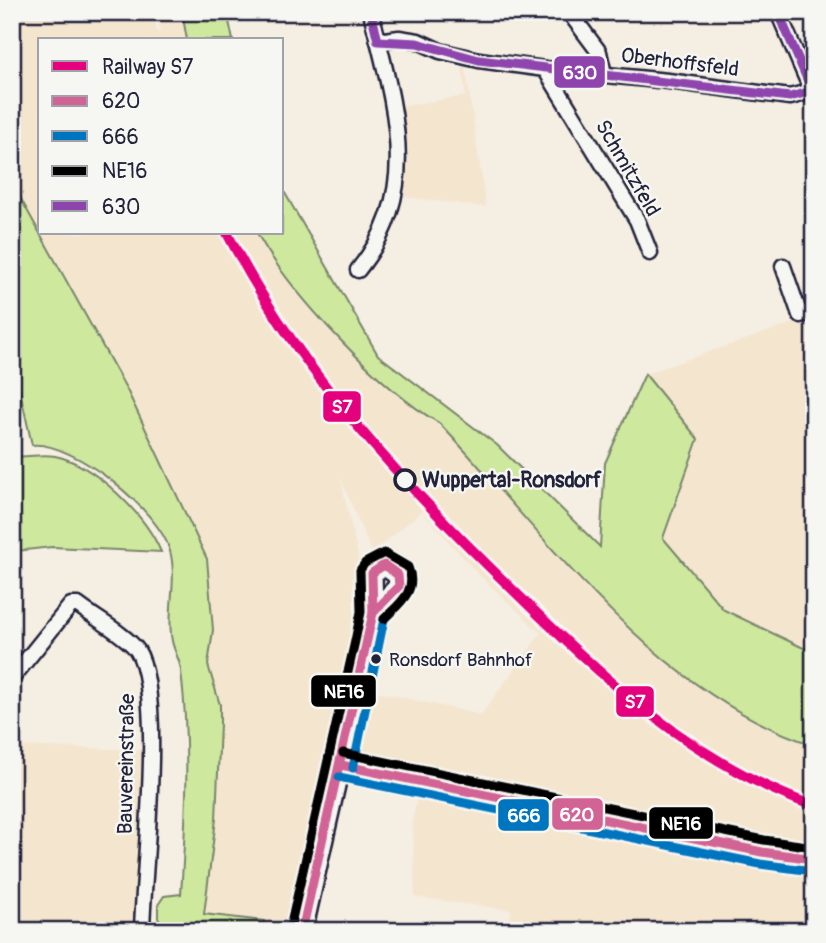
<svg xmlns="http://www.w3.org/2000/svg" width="826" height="943" viewBox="0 0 826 943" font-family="Pangolin,sans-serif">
<rect width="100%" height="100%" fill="#f5eee2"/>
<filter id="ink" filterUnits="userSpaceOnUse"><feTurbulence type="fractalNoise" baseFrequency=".0143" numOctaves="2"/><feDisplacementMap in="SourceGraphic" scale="14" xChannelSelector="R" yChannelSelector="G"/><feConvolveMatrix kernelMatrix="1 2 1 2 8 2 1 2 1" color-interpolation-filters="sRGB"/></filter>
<g filter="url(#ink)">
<g fill="#f4e5cf">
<polygon points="12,12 154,12 157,33 160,30 158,12 182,12 187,40 40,40 40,233 257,233 293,286 332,330 418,410 439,423 583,583 639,636 682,673 723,701 766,725 814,745 814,850 683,829 361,762 356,752 370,690 481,715 541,633 475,571 422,511 372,553 340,477 360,565 360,613 298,911 292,922 279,928 264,928 264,921 204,914 216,819 220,724 220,705 208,664 213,630 65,281 12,183"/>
<polygon points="462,66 465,66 486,207 405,197 408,152 401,106 466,96"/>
<polygon points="814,316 814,653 724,610 663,538 698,439 645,374"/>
<polygon points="12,746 142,750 137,916 136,927 132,931 12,931"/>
<polygon points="419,790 759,860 814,866 814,931 509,931 511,910 415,897 413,818"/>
</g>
<g fill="#cee89e" stroke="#78856c" stroke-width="2">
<polygon points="182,12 227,12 233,40 187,40"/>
<path d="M12,183l115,207 80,169 6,71 -5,35 12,40v19l-4,95 -12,95 60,7v7l-99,-2 -7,-8v-13l6,-9 17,-2c5,-74 9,-149 0,-223 -1,-11 -7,-20 -9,-30 -6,-27 6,-61 -2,-90 -10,-39 -96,-110 -138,-106l-20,-90z"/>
<path d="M282,188l96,167 119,90 103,102 5,-84 40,-89 53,65 -35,99 61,72 90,43v92c-158,-50 -266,-208 -375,-322 -59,-34 -149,-130 -182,-190h25z"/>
<path d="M12,456c15,2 29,-3 43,0 40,8 91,60 106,96l-109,-5 -35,4 -5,-21z"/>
</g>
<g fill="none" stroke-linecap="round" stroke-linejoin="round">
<g stroke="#22223b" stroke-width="19">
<g id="street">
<polyline points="569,12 599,52 604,74"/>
<polyline points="778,12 814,96"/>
<polyline points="378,41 399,38 418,41 440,51 479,60 545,69 668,81 790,97 812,91"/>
<polyline points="545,69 637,220 650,253"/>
<polyline points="783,266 800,315 814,311"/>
<path d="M358,270c66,-81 35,-166 13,-258"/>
<path d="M12,678l59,-73h7c15,12 48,30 59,45 28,43 6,221 5,281"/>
<polyline points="341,765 762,852 814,859"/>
</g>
</g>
<g stroke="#22223b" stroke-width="24">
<polyline id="secondary" points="302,931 367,644 373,613 372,573 384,565 398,575 399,586 373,613"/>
</g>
<use href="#street" stroke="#f6f6f2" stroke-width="14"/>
<use href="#secondary" stroke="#f6f6f2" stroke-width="19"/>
<g stroke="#f6f6f2" stroke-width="14">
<g id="bus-1">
<polygon points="384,565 398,575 399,586 373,613 372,573"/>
<polyline points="341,765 762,852 814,859"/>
<polyline points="302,931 373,613"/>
</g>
</g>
<g stroke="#f6f6f2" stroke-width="14">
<g id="bus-2">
<polyline points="353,768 384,619"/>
<polyline points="339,777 760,864 812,871"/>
</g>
</g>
<g stroke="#f6f6f2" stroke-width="14">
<g id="bus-3">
<polyline points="343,753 764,840 814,847"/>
<path d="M290,928l65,-287 6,-29 -1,-42 5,-7 19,-10 24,14c10,24 -8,36 -24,52"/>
</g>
</g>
<g stroke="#f6f6f2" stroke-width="14">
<g id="bus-4">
<polyline points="371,12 378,41 417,43 479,60 790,97 812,91"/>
<polyline points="778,12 814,95"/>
</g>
</g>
<use href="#bus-1" stroke="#d26395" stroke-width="9"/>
<use href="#bus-2" stroke="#0075bf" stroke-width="9"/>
<use href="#bus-3" stroke="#000" stroke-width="9"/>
<use href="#bus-4" stroke="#8e44ad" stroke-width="9"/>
<g stroke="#f6f6f2" stroke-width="16">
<path id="rail-1" d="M227,233c71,137 173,248 284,355 91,89 180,174 303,218"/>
</g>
<use href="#rail-1" stroke="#e5007d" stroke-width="10"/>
</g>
</g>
<circle fill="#f6f6f2" stroke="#22223b" stroke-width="3.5" cx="405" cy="480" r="10"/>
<circle fill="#22223b" stroke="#f6f6f2" stroke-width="2.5" cx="376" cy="659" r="6"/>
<g text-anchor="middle" stroke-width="5" stroke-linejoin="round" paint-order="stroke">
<g font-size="19" fill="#22223b" stroke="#f6f6f2" text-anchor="start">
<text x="389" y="666">Ronsdorf Bahnhof</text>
</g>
<g font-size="21" fill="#22223b" stroke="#f6f6f2">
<text transform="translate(680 62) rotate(7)" y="7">Oberhoffsfeld</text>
<text transform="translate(628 168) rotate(60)" y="7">Schmitzfeld</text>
<text transform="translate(126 764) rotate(-89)" y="7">Bauvereinstraße</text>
</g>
<g font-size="21" font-weight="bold" fill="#22223b" stroke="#f6f6f2" text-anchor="start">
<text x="422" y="487">Wuppertal-Ronsdorf</text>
</g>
</g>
<g stroke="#f6f6f2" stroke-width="2.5">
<rect x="553" y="55" width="53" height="34" rx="7" fill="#8e44ad"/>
<rect x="322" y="390" width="40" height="33" rx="7" fill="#e5007d"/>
<rect x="310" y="674" width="67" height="34" rx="7" fill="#000"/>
<rect x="615" y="685" width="40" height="33" rx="7" fill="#e5007d"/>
<rect x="551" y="797" width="53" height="34" rx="7" fill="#d26395"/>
<rect x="497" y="798" width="53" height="34" rx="7" fill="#0075bf"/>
<rect x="648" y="806" width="66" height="34" rx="7" fill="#000"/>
</g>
<g font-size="19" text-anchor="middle" font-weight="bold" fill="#fff">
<text x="580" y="79">630</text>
<text x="342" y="413">S7</text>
<text x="344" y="698">NE16</text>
<text x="635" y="708">S7</text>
<text x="577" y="821">620</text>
<text x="524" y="822">666</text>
<text x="681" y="830">NE16</text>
</g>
<rect width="826" height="943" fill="none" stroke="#f6f6f2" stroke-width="42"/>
<rect x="21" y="21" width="784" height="901" fill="none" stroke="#22223b" stroke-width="2.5" filter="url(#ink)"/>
<rect x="38" y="38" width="245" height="196" fill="#f6f6f2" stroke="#a1a1a9" stroke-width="2"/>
<rect x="52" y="61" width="35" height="10" fill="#e5007d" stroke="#a1a1a9" stroke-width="2"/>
<text x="102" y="74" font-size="21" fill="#22223b">Railway S7</text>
<rect x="52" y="96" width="35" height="10" fill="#d26395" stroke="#a1a1a9" stroke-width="2"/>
<text x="102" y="108" font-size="21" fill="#22223b">620</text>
<rect x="52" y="131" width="35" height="10" fill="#0075bf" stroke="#a1a1a9" stroke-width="2"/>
<text x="102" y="144" font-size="21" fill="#22223b">666</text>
<rect x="52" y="166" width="35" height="10" fill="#000000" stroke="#a1a1a9" stroke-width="2"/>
<text x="102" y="178" font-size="21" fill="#22223b">NE16</text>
<rect x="52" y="201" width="35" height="10" fill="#8e44ad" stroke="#a1a1a9" stroke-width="2"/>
<text x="102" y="214" font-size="21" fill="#22223b">630</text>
</svg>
